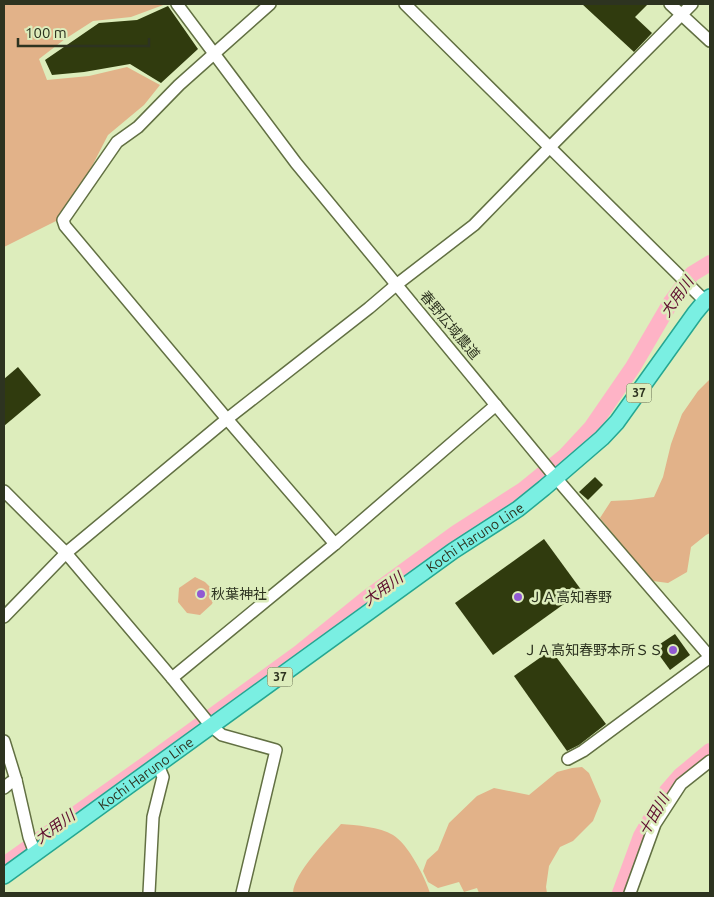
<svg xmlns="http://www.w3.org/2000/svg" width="714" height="897" viewBox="0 0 714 897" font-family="Ubuntu,'Noto Sans JP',sans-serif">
<rect width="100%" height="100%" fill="#ddedbc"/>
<g fill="#e2b289">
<polygon points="4,4 166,4 131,17 93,21 65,39 39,59 47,80 89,76 127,67 160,85 144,105 108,135 88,174 60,219 4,247"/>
<polygon points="710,379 710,533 706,535 691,547 687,572 668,583 653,581 631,557 600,518 611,501 631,500 654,497 663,477 671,444 682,414 698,391"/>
<polygon points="195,577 205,582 216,593 212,604 200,615 187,613 178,602 179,588"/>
<polygon points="582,767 589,773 601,801 593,821 573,841 560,847 549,866 546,887 547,893 479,893 477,888 464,892 459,882 438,888 428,882 423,871 427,860 438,850 449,823 477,796 494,788 529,795 557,772 572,768"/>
<path d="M341,824c15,1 39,3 52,11 15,9 32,42 37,58h-137c1,-20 34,-53 48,-69z"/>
</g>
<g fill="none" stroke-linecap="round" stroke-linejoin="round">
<g stroke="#feb3c6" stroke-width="16">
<polyline points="4,865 149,762 299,653 367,598 456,533 523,490 565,456 591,428 633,367 671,302 692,274 710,263"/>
<polyline points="620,893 641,836 667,791 680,776 710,751"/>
</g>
</g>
<g fill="#303b0e">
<polygon points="582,4 648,4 635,17 652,33 634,52"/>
<polygon points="168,6 198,49 161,83 130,64 84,72 52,75 45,60 99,23 137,20"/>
<polygon points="18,367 41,395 4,426 4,379"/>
<polygon points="595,477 603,485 588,500 579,492"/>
<polygon points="544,539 582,591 493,655 455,603"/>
<polygon points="675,634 690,655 670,670 654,648"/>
<polygon points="551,650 606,724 579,745 567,751 514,676"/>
</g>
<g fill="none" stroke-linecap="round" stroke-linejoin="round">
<g stroke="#627043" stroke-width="14">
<g id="minor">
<polyline points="177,4 296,163 556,478 710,657 583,751 568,759"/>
<polyline points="270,4 179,85 138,127 117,142 63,220 65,226 227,419 335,544"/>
<polyline points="405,4 705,301"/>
<polyline points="670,4 710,41"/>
<polyline points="4,491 66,553 172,678 211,726 222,735 276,750 242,893"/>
<polyline points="4,617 66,553 227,419 369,308 396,285 474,225 550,147 692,4"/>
<polyline points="172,678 335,544 496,405"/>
<polyline points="4,741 16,780 29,837 35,853"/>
<polyline points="4,788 11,782 16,780"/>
<polyline points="149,893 153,817 163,777 158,765"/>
<polyline points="630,893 655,824 681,784 710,761"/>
</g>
</g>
<g stroke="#25a792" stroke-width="18">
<g id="major">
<path id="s1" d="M4,876l449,-325 65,-42 26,-21 58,-50 15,-16 78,-109 10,-12 5,-4"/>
</g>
</g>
<use href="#minor" stroke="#fff" stroke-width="11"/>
<use href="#major" stroke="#7aefe2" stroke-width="15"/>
</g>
<g fill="#915ad2" stroke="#ddedbc" stroke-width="2">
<circle cx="201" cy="594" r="5"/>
<circle cx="518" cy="597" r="5"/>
<circle cx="673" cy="650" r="5"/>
</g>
<g text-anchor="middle" stroke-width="5" stroke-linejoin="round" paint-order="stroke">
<g fill="#ddedbc" stroke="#626b4f" stroke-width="1">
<rect x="626.5" y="383.5" width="25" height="19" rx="4"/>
<rect x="267.5" y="667.5" width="25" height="19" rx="4"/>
</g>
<g font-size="12" font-weight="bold" fill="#2d3320">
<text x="639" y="397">37</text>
<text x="280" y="681">37</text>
</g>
<g font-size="14" fill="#2d3320" stroke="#ddedbc">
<text transform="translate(450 325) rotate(50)" y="5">春野広域農道</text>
<text dy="5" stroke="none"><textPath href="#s1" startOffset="580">Kochi Haruno Line</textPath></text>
<text dy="5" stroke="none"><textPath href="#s1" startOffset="175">Kochi Haruno Line</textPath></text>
</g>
<g font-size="14" fill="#2d3320" stroke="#ddedbc" text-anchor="start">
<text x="211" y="599">秋葉神社</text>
<text x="528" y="602">ＪＡ高知春野</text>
<text x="663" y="655" text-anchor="end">ＪＡ高知春野本所ＳＳ</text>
</g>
<g font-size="15" font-style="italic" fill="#5e0d2e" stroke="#ddedbc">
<text transform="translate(677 297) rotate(-55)" y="5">大用川</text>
<text transform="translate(383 589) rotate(-36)" y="5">大用川</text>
<text transform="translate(654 815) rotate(-60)" y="5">十田川</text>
<text transform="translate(55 827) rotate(-36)" y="5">大用川</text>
</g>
</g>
<rect width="714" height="897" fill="none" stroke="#2d3320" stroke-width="10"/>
<path d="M18 38v8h131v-8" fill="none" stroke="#2d3320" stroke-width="2.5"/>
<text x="25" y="38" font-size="15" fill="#2d3320" stroke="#ddedbc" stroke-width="4" paint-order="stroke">100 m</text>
</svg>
